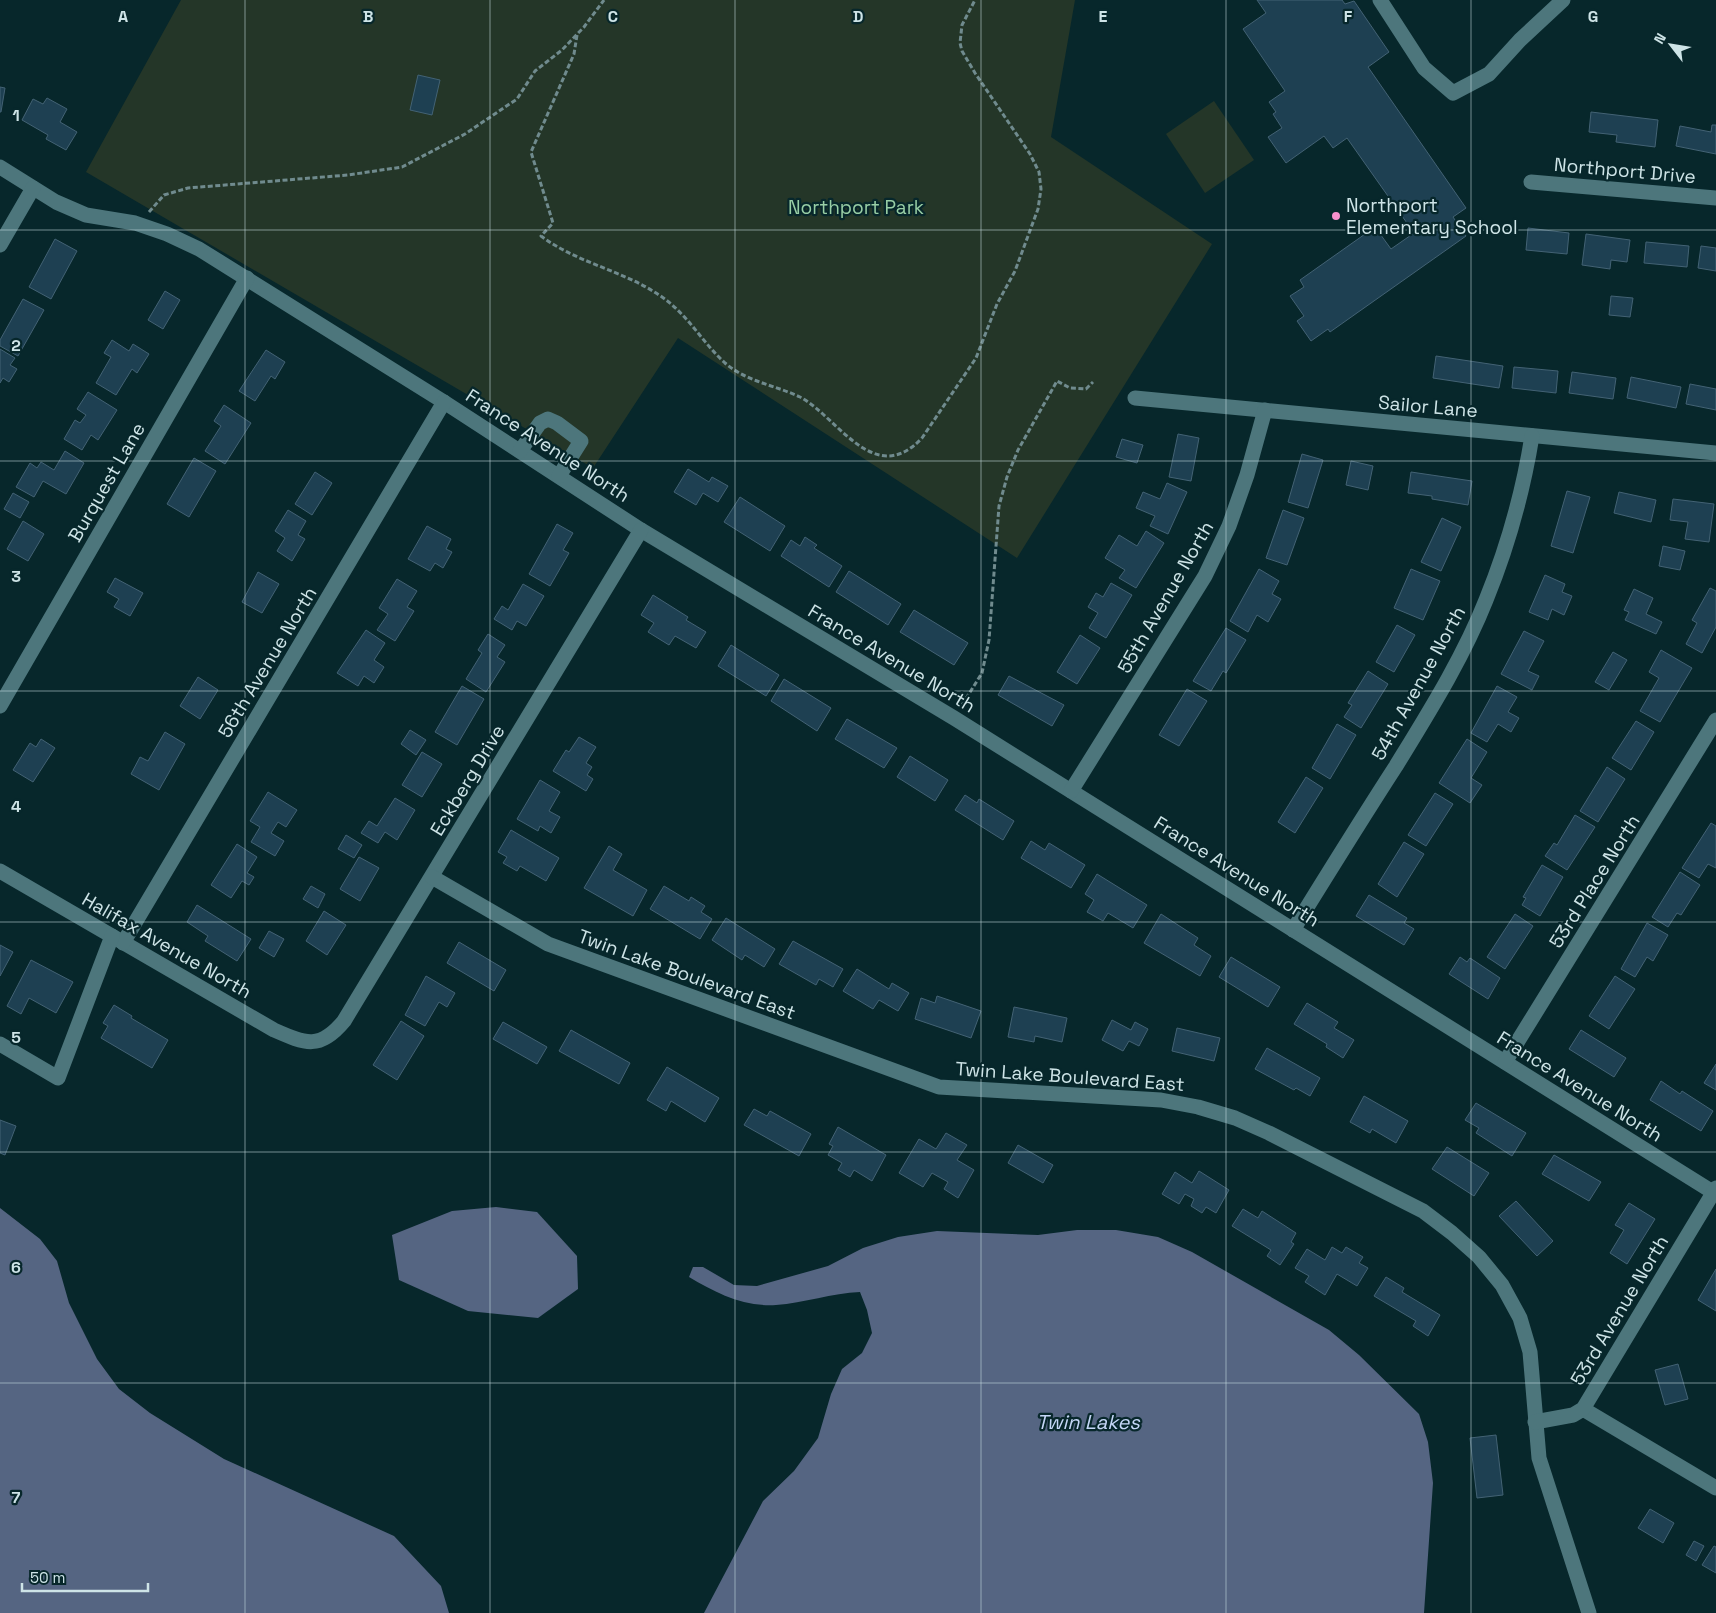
<svg xmlns="http://www.w3.org/2000/svg" width="1716" height="1613" viewBox="0 0 1716 1613" font-family="'Space Grotesk',sans-serif">
<rect width="100%" height="100%" fill="#07272b"/>
<g fill="#243628">
<polygon points="181,0 1075,0 1051,137 1212,244 1017,558 678,338 593,468 86,172"/>
<polygon points="1214,101 1254,160 1205,193 1166,134"/>
</g>
<g fill="#556582">
<polygon points="496,1207 537,1212 577,1256 578,1289 538,1318 468,1311 399,1280 392,1235 452,1211"/>
<polygon points="0,1208 40,1239 57,1261 69,1303 97,1359 119,1389 150,1413 224,1459 394,1536 441,1586 449,1613 0,1613"/>
<path d="M1077,1230h39l42,7 34,15 137,78 30,25 60,59 9,28 5,41 -9,130h-720l59,-112 31,-30 24,-33 13,-44 11,-25 20,-16 10,-20 -5,-23 -7,-18c-28,1 -56,11 -84,13 -33,2 -60,-12 -87,-28l4,-10h10l31,18 23,1 71,-20 35,-18 35,-11 39,-6 101,4z"/>
</g>
<g fill="#1e4052" stroke="#436274">
<polygon points="1257,0 1342,0 1345,4 1354,1 1389,52 1368,67 1466,208 1453,217 1466,236 1330,332 1328,329 1311,341 1297,321 1304,316 1290,296 1304,287 1300,280 1375,227 1391,249 1414,233 1347,138 1333,148 1324,136 1286,163 1268,137 1282,128 1273,114 1276,112 1269,102 1285,91 1243,29 1266,13"/>
<polygon points="418,75 440,80 432,115 410,110"/>
<polygon points="0,87 5,88 1,112 0,112"/>
<polygon points="47,98 67,109 60,122 77,132 66,150 46,139 48,135 22,120 33,99 43,104"/>
<polygon points="1591,112 1658,120 1655,147 1616,142 1617,135 1589,132"/>
<polygon points="1712,125 1716,125 1716,154 1676,146 1680,126 1711,132"/>
<polygon points="1528,228 1569,233 1567,254 1526,250"/>
<polygon points="1586,234 1630,240 1627,262 1611,260 1610,269 1582,265"/>
<polygon points="55,239 77,251 51,299 29,287"/>
<polygon points="1646,242 1689,246 1687,267 1644,263"/>
<polygon points="1701,246 1716,248 1716,271 1698,268"/>
<polygon points="165,291 180,300 163,329 148,320"/>
<polygon points="1611,296 1633,298 1630,317 1609,315"/>
<polygon points="23,299 44,310 18,356 0,346 0,340"/>
<polygon points="112,340 129,351 133,344 149,354 137,373 132,369 116,395 96,383 111,357 104,353"/>
<polygon points="0,349 15,358 10,365 17,369 9,382 3,378 0,383"/>
<polygon points="266,350 285,362 275,379 271,376 255,401 239,391"/>
<polygon points="1436,356 1503,366 1499,388 1433,378"/>
<polygon points="1514,367 1558,371 1556,393 1512,388"/>
<polygon points="1572,372 1616,378 1613,399 1569,393"/>
<polygon points="1631,377 1681,387 1676,408 1627,398"/>
<polygon points="1690,384 1716,389 1716,410 1686,404"/>
<polygon points="88,392 117,410 98,440 91,435 82,450 64,439 75,420 80,423 86,415 77,409"/>
<polygon points="224,405 251,423 225,464 205,451 221,426 214,421"/>
<polygon points="1178,434 1199,438 1191,481 1169,477"/>
<polygon points="1122,439 1143,445 1137,463 1116,457"/>
<polygon points="65,451 84,463 66,494 43,481 34,497 16,487 30,463 37,468 41,462 54,470"/>
<polygon points="1302,454 1323,460 1308,508 1288,502"/>
<polygon points="194,458 216,471 189,517 167,504"/>
<polygon points="1351,461 1373,466 1368,490 1346,485"/>
<polygon points="688,469 709,482 712,477 728,486 718,502 703,493 696,505 674,492"/>
<polygon points="315,472 332,483 312,515 295,504"/>
<polygon points="1411,472 1472,481 1468,505 1432,499 1432,496 1408,493"/>
<polygon points="1167,483 1187,492 1168,534 1150,526 1155,516 1136,508 1143,492 1160,499"/>
<polygon points="1567,491 1590,497 1573,553 1551,546"/>
<polygon points="1619,492 1656,500 1651,522 1614,513"/>
<polygon points="13,493 29,502 20,518 4,509"/>
<polygon points="740,497 785,526 770,551 724,522"/>
<polygon points="1673,499 1714,504 1709,542 1685,539 1688,522 1670,520"/>
<polygon points="288,510 306,521 298,535 305,539 292,561 277,551 285,538 275,531"/>
<polygon points="1283,510 1304,518 1287,565 1266,558"/>
<polygon points="1442,518 1461,527 1441,571 1421,562"/>
<polygon points="23,521 44,534 28,561 7,549"/>
<polygon points="557,524 573,533 563,550 569,553 550,586 529,574"/>
<polygon points="427,526 451,539 446,549 452,552 443,568 435,563 430,571 408,559"/>
<polygon points="1146,531 1164,543 1136,588 1119,578 1125,570 1105,558 1119,535 1137,546"/>
<polygon points="805,537 817,545 814,548 842,566 829,587 781,556 791,540 800,546"/>
<polygon points="1663,546 1685,551 1680,570 1659,566"/>
<polygon points="1259,569 1279,581 1272,594 1281,599 1268,622 1257,615 1248,632 1230,621"/>
<polygon points="1411,569 1440,581 1423,620 1394,608"/>
<polygon points="849,571 901,604 888,625 836,592"/>
<polygon points="258,572 279,584 262,613 242,602"/>
<polygon points="1545,575 1565,584 1562,592 1572,596 1564,615 1552,609 1548,620 1529,612"/>
<polygon points="115,578 143,593 130,616 114,607 119,599 107,592"/>
<polygon points="397,579 417,591 407,607 414,611 395,641 377,630 388,614 379,608"/>
<polygon points="1111,583 1132,595 1106,638 1089,628 1098,613 1088,607 1096,593 1103,597"/>
<polygon points="523,584 544,596 526,626 517,621 512,630 494,619 502,606 508,610"/>
<polygon points="1710,588 1716,591 1716,627 1702,653 1686,644 1697,623 1692,620"/>
<polygon points="1634,589 1653,598 1646,614 1662,622 1656,634 1625,620 1629,612 1624,610"/>
<polygon points="653,595 688,617 686,620 706,632 696,648 675,636 669,645 648,632 654,623 641,615"/>
<polygon points="914,610 968,643 954,665 900,632"/>
<polygon points="1397,625 1415,635 1394,672 1376,662"/>
<polygon points="1226,628 1246,640 1226,673 1223,671 1211,691 1193,681"/>
<polygon points="366,630 385,643 374,660 384,667 374,683 364,676 358,686 337,673"/>
<polygon points="1524,631 1544,641 1528,671 1539,676 1532,690 1501,674"/>
<polygon points="488,634 505,645 497,657 505,662 486,692 466,679 482,653 478,650"/>
<polygon points="1080,635 1100,648 1077,684 1057,672"/>
<polygon points="731,645 779,675 766,696 718,666"/>
<polygon points="1661,650 1692,668 1660,722 1640,711 1659,678 1649,672"/>
<polygon points="1613,652 1627,660 1609,690 1595,682"/>
<polygon points="1368,671 1388,684 1361,728 1344,717 1352,705 1348,703"/>
<polygon points="1009,676 1064,705 1052,726 998,695"/>
<polygon points="198,677 218,690 200,719 180,706"/>
<polygon points="784,679 831,708 817,731 771,701"/>
<polygon points="462,686 484,699 457,745 435,732"/>
<polygon points="1497,686 1517,697 1508,712 1519,718 1511,732 1498,724 1487,742 1471,733"/>
<polygon points="1187,689 1207,701 1179,746 1159,735"/>
<polygon points="847,719 897,748 884,768 835,739"/>
<polygon points="1636,721 1654,732 1631,770 1612,758"/>
<polygon points="1337,724 1356,735 1330,779 1312,768"/>
<polygon points="410,730 426,740 416,755 401,744"/>
<polygon points="165,732 185,744 159,790 131,774 140,757 148,761"/>
<polygon points="579,737 596,747 586,763 592,767 587,775 593,779 586,791 553,771 566,750 569,752"/>
<polygon points="41,739 55,748 33,782 13,770 30,743 36,747"/>
<polygon points="1467,739 1487,752 1471,778 1482,785 1470,803 1439,783"/>
<polygon points="422,752 442,764 422,797 402,785"/>
<polygon points="910,756 948,780 935,801 897,777"/>
<polygon points="1607,767 1625,779 1598,822 1580,811"/>
<polygon points="1306,777 1323,788 1295,833 1278,822"/>
<polygon points="540,780 560,792 549,811 560,817 551,833 540,826 538,831 517,819"/>
<polygon points="268,792 297,810 286,827 278,822 271,833 284,841 275,856 251,842 260,827 250,821"/>
<polygon points="1435,793 1453,804 1426,846 1408,835"/>
<polygon points="965,795 977,803 979,799 1014,821 1003,840 955,810"/>
<polygon points="395,798 415,810 397,840 385,832 378,843 361,833 369,821 377,826"/>
<polygon points="1575,815 1595,827 1567,870 1545,856 1554,843 1557,845"/>
<polygon points="1711,823 1716,826 1716,868 1708,864 1699,878 1682,868"/>
<polygon points="511,830 559,858 546,881 520,866 517,871 503,863 507,857 498,852"/>
<polygon points="346,835 362,845 354,858 338,849"/>
<polygon points="1031,841 1045,850 1049,843 1085,865 1071,888 1021,858"/>
<polygon points="1404,842 1424,854 1397,897 1378,884"/>
<polygon points="237,844 257,857 247,873 254,877 249,885 242,881 231,898 211,885"/>
<polygon points="609,846 622,854 613,870 647,890 633,916 584,888"/>
<polygon points="359,857 379,868 360,901 340,889"/>
<polygon points="1542,865 1563,877 1540,916 1522,905 1526,898 1523,897"/>
<polygon points="1680,872 1700,885 1681,915 1677,913 1668,927 1652,917"/>
<polygon points="1097,874 1147,905 1133,928 1108,913 1103,921 1087,912 1094,900 1085,894"/>
<polygon points="311,886 325,894 318,908 303,899"/>
<polygon points="664,886 689,901 691,897 705,906 701,912 712,919 700,939 650,909"/>
<polygon points="1369,895 1407,918 1404,923 1414,929 1404,945 1356,916"/>
<polygon points="197,905 251,939 237,961 205,941 208,936 187,922"/>
<polygon points="324,911 346,925 327,955 306,941"/>
<polygon points="1161,914 1198,938 1194,945 1211,956 1200,976 1144,943"/>
<polygon points="1515,914 1533,926 1505,969 1487,957"/>
<polygon points="726,918 775,949 764,967 745,955 742,960 712,940"/>
<polygon points="1647,923 1668,935 1653,961 1647,957 1635,977 1621,969"/>
<polygon points="269,931 284,939 274,957 259,948"/>
<polygon points="793,941 843,969 833,987 819,979 816,985 779,964"/>
<polygon points="459,942 506,970 494,991 447,963"/>
<polygon points="0,945 13,952 0,976"/>
<polygon points="1231,957 1280,987 1268,1007 1219,977"/>
<polygon points="1460,957 1467,962 1470,958 1500,978 1488,999 1449,974"/>
<polygon points="31,960 73,982 56,1013 29,998 21,1014 7,1006"/>
<polygon points="857,969 889,989 892,983 909,993 898,1011 879,1000 873,1009 843,991"/>
<polygon points="426,976 455,993 447,1007 439,1002 425,1026 405,1015"/>
<polygon points="1615,976 1635,989 1609,1029 1589,1016"/>
<polygon points="937,996 981,1011 971,1038 915,1019 921,998 935,1003"/>
<polygon points="1307,1003 1338,1022 1334,1028 1354,1040 1343,1058 1326,1047 1327,1044 1294,1024"/>
<polygon points="114,1005 132,1016 131,1018 168,1040 152,1068 101,1038 108,1026 103,1023"/>
<polygon points="1014,1007 1067,1018 1062,1042 1035,1036 1034,1042 1008,1037"/>
<polygon points="1112,1020 1131,1030 1135,1022 1148,1029 1139,1046 1129,1041 1123,1051 1102,1040"/>
<polygon points="401,1021 424,1036 397,1080 373,1065"/>
<polygon points="503,1022 547,1047 537,1064 493,1039"/>
<polygon points="1177,1028 1220,1038 1214,1061 1172,1051"/>
<polygon points="571,1030 630,1063 619,1084 559,1051"/>
<polygon points="1581,1030 1626,1058 1614,1077 1569,1049"/>
<polygon points="1267,1048 1320,1078 1310,1096 1296,1088 1294,1090 1255,1069"/>
<polygon points="1716,1064 1716,1090 1704,1083"/>
<polygon points="667,1067 719,1098 705,1122 671,1101 666,1111 647,1100"/>
<polygon points="1661,1081 1680,1094 1682,1091 1713,1111 1701,1131 1650,1100"/>
<polygon points="1364,1096 1408,1121 1396,1143 1372,1129 1370,1133 1350,1122"/>
<polygon points="1476,1103 1526,1133 1512,1156 1476,1133 1479,1128 1465,1120"/>
<polygon points="754,1109 767,1116 770,1111 811,1134 799,1156 744,1125"/>
<polygon points="0,1120 16,1126 5,1155 0,1153"/>
<polygon points="838,1127 886,1155 872,1181 854,1170 850,1177 838,1170 842,1163 828,1155 833,1146 829,1144"/>
<polygon points="946,1133 967,1145 957,1160 974,1170 958,1198 944,1189 948,1182 932,1173 923,1187 899,1173 919,1139 936,1149"/>
<polygon points="1018,1145 1053,1165 1043,1183 1008,1163"/>
<polygon points="1447,1147 1489,1173 1474,1196 1432,1169"/>
<polygon points="1554,1155 1601,1182 1589,1201 1542,1174"/>
<polygon points="1199,1171 1229,1190 1216,1213 1206,1207 1202,1213 1191,1206 1194,1199 1185,1194 1179,1204 1162,1194 1175,1172 1192,1183"/>
<polygon points="1516,1201 1553,1241 1537,1256 1499,1216"/>
<polygon points="1629,1203 1655,1219 1627,1264 1610,1253 1624,1230 1615,1225"/>
<polygon points="1243,1209 1258,1218 1262,1211 1296,1233 1291,1242 1294,1244 1280,1265 1267,1256 1271,1250 1232,1226"/>
<polygon points="1332,1247 1342,1253 1346,1247 1363,1257 1359,1263 1368,1268 1357,1286 1337,1274 1325,1295 1305,1282 1309,1276 1295,1268 1307,1249 1325,1260"/>
<polygon points="1716,1269 1716,1311 1698,1300"/>
<polygon points="1386,1277 1404,1288 1402,1292 1440,1315 1428,1336 1413,1326 1416,1321 1374,1296"/>
<polygon points="1678,1364 1688,1399 1665,1405 1655,1370"/>
<polygon points="1496,1435 1503,1495 1477,1498 1470,1438"/>
<polygon points="1650,1509 1674,1523 1663,1543 1638,1528"/>
<polygon points="1694,1541 1704,1546 1696,1561 1686,1555"/>
<polygon points="1714,1546 1716,1547 1716,1573 1702,1565"/>
</g>
<g fill="none" stroke-linecap="round" stroke-linejoin="round">
<g stroke="#708b8e" stroke-width="3" stroke-dasharray="5 2.5" stroke-linecap="butt">
<path d="M577,35l-3,19 -43,98 22,71 -12,13c36,27 81,34 118,59 28,18 42,46 66,68 22,19 50,22 75,34 38,20 74,92 122,41l54,-80 21,-54 18,-33 23,-62 3,-20 -2,-17 -9,-18 -55,-81 -13,-22 -2,-8 2,-18 13,-25"/>
<polyline points="149,212 164,195 188,188 348,175 402,167 465,134 517,99 535,71 562,50 584,27 604,0"/>
<polyline points="962,705 982,673 989,640 999,506 1007,477 1018,450 1057,381 1070,388 1086,389 1093,382"/>
</g>
<g stroke="#4d767c" stroke-width="15">
<polyline points="1380,0 1424,68 1453,93 1489,74 1520,40 1563,0"/>
<polyline points="0,167 56,202 86,215 135,223 167,234 199,249 444,402 641,530 954,718 1716,1194"/>
<polyline points="1531,182 1716,198"/>
<polyline points="0,245 33,188"/>
<polyline points="1135,398 1716,453"/>
<polyline points="520,451 540,423 548,419 557,423 581,441 559,476"/>
<polyline points="0,706 247,278"/>
<polyline points="1071,791 1205,576 1229,526 1247,475 1265,410"/>
<path d="M0,871l274,159c32,14 46,20 70,-9l297,-491"/>
<polyline points="432,877 548,944 939,1087 1161,1100 1198,1107 1235,1118 1269,1133 1423,1211 1452,1233 1479,1257 1502,1285 1520,1318 1530,1352 1539,1458 1589,1613"/>
<path d="M1293,930c34,-55 68,-110 103,-164 33,-54 67,-108 90,-166 22,-54 37,-108 46,-164"/>
<polyline points="123,943 444,402"/>
<polyline points="0,1044 58,1078 112,936"/>
<polyline points="1505,1062 1716,720"/>
<polyline points="1583,1409 1716,1488"/>
<polyline points="1535,1422 1573,1415 1583,1409 1716,1188"/>
</g>
</g>
<path fill="none" stroke="#cee4e7" stroke-width="1" stroke-opacity="0.55" d="M245,0v1613M490,0v1613M735,0v1613M981,0v1613M1226,0v1613M1471,0v1613M0,230h1716M0,461h1716M0,691h1716M0,922h1716M0,1152h1716M0,1383h1716"/>
<circle fill="#f890cc" stroke="#07272b" stroke-width="2" cx="1336" cy="216" r="5"/>
<g text-anchor="middle" stroke-width="4.5" stroke-linejoin="round" paint-order="stroke">
<g font-size="19" fill="#cee4e7" stroke="#07272b">
<text transform="translate(1625 170) rotate(5)" y="7">Northport Drive</text>
<text transform="translate(1428 406) rotate(5)" y="7">Sailor Lane</text>
<text transform="translate(548 445) rotate(33)" y="7">France Avenue North</text>
<text transform="translate(106 482) rotate(-60)" y="7">Burquest Lane</text>
<text transform="translate(1165 597) rotate(-60)" y="7">55th Avenue North</text>
<text transform="translate(892 658) rotate(31)" y="7">France Avenue North</text>
<text transform="translate(267 662) rotate(-59)" y="7">56th Avenue North</text>
<text transform="translate(1418 683) rotate(-61)" y="7">54th Avenue North</text>
<text transform="translate(467 780) rotate(-59)" y="7">Eckberg Drive</text>
<text transform="translate(1237 871) rotate(32)" y="7">France Avenue North</text>
<text transform="translate(1594 881) rotate(-58)" y="7">53rd Place North</text>
<text transform="translate(167 945) rotate(30)" y="7">Halifax Avenue North</text>
<text transform="translate(687 974) rotate(20)" y="7">Twin Lake Boulevard East</text>
<text transform="translate(1070 1076) rotate(4)" y="7">Twin Lake Boulevard East</text>
<text transform="translate(1580 1086) rotate(32)" y="7">France Avenue North</text>
<text transform="translate(1619 1310) rotate(-59)" y="7">53rd Avenue North</text>
</g>
<g font-size="19" fill="#cee4e7" stroke="#07272b" text-anchor="start">
<text x="1346" y="212">Northport<tspan x="1346" dy="22">Elementary School</tspan></text>
</g>
<g font-size="19" fill="#98cea5" stroke="#07272b">
<text x="856" y="214">Northport Park</text>
</g>
<g font-size="20" font-style="italic" fill="#c5d7f7" stroke="#07272b">
<text x="1088" y="1429">Twin Lakes</text>
</g>
</g>
<g font-size="16" text-anchor="middle" font-weight="bold" fill="#cee4e7" stroke="#07272b" stroke-width="4.5" stroke-linejoin="round" paint-order="stroke">
<text x="123" y="22">A</text>
<text x="368" y="22">B</text>
<text x="613" y="22">C</text>
<text x="858" y="22">D</text>
<text x="1103" y="22">E</text>
<text x="1348" y="22">F</text>
<text x="1593" y="22">G</text>
<text x="16" y="121">1</text>
<text x="16" y="351">2</text>
<text x="16" y="582">3</text>
<text x="16" y="812">4</text>
<text x="16" y="1043">5</text>
<text x="16" y="1273">6</text>
<text x="16" y="1503">7</text>
</g>
<g transform="translate(1671 45) rotate(301)" stroke="#07272b" stroke-width="4" paint-order="stroke">
<path d="M0-4L9 19L0 12L-9 19Z" fill="#cee4e7"/>
<text y="-8" font-size="14" font-weight="bold" text-anchor="middle" fill="#cee4e7">N</text>
</g>
<path d="M22 1583v8h126v-8" fill="none" stroke="#cee4e7" stroke-width="2.5"/>
<text x="30" y="1583" font-size="15" fill="#cee4e7" stroke="#07272b" stroke-width="4" paint-order="stroke">50 m</text>
</svg>
